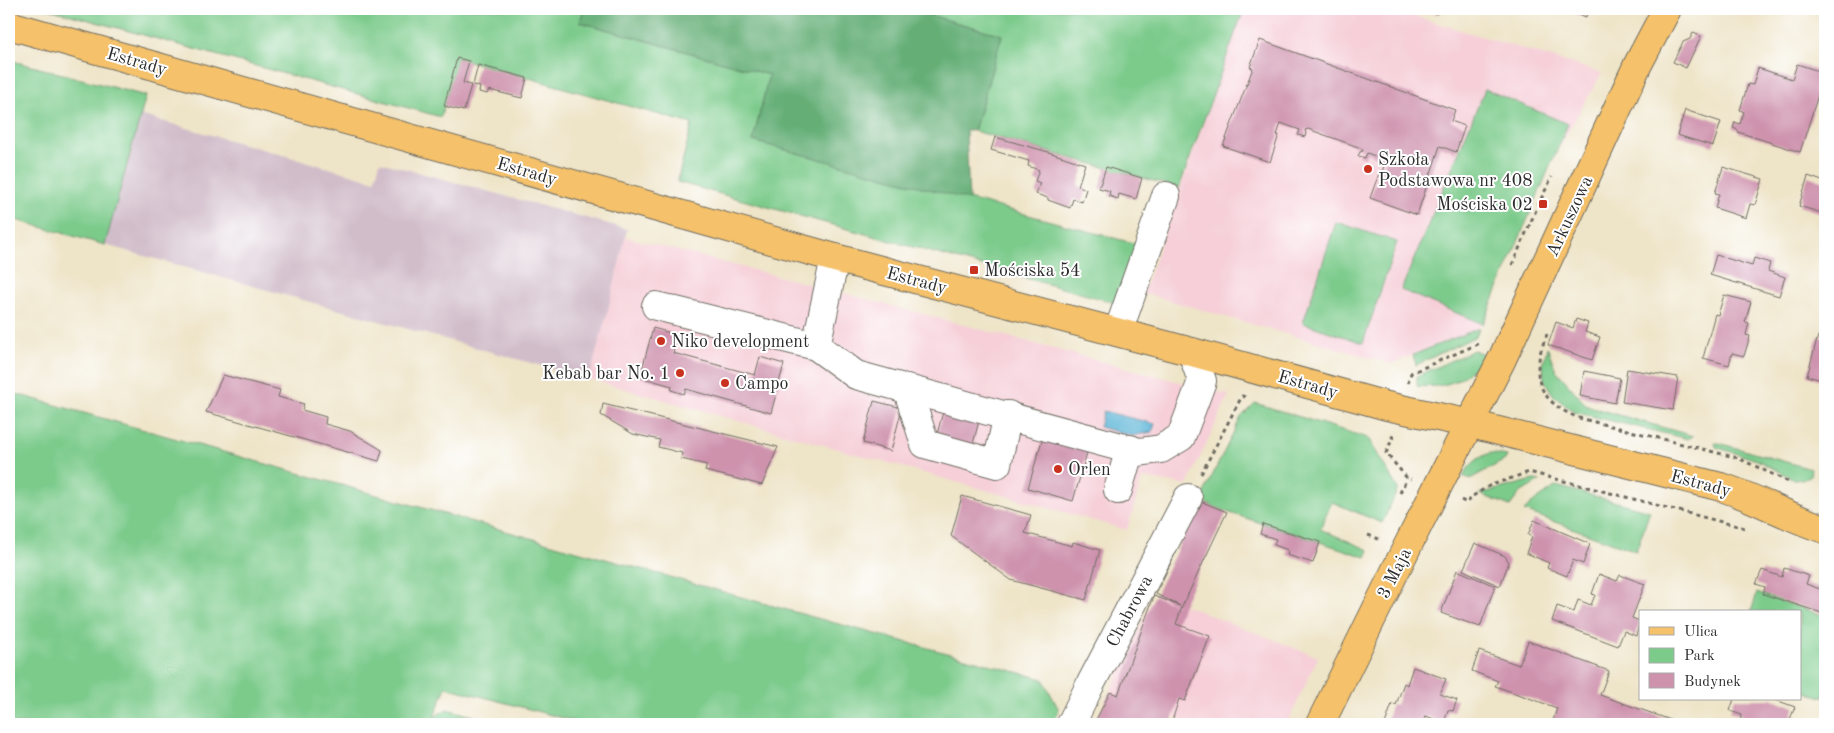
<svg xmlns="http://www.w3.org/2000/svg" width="1834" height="733" viewBox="0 0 1834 733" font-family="'Old Standard TT',serif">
<rect width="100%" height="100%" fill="#fff"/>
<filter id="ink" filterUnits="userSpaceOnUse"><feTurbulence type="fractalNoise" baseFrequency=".02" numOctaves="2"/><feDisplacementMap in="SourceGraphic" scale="10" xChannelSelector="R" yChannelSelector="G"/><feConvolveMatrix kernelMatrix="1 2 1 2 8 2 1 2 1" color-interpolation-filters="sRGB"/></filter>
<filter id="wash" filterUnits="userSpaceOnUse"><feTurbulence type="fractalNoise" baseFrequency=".0096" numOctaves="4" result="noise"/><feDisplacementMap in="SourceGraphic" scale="20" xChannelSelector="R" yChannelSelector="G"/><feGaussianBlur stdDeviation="1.12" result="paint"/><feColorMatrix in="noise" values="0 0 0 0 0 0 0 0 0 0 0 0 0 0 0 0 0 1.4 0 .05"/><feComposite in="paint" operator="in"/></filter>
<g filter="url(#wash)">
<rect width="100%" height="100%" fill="#eee4c8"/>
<g fill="#f6cfd8">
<polygon points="1244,9 1391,9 1602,73 1558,149 1479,328 1391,364 1143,293"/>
<polygon points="625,237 828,289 1229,395 1187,485 1142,478 1127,530 589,379"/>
<polygon points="1156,594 1183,607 1184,605 1318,657 1287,724 1193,724 1110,692 1154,596"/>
</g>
<polygon fill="#d1bdca" points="140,115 375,181 380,162 627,229 610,302 589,379 105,245"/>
<g fill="#7ccb8b" stroke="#547b5b">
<polygon points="49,9 584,9 580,22 769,75 753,141 1140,245 1116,303 677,182 692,124 458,58 441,117"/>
<polygon points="907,9 1244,9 1179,188 974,131 1002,35"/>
<polygon points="9,60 146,96 105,245 9,218"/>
<polygon points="1485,89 1568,124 1483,324 1401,290"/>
<polygon points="1336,222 1397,242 1363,343 1303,323"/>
<polygon points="1479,328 1476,336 1416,365 1413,355"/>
<polygon points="1547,347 1556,370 1587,406 1693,436 1688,439 1574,412 1554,396 1544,380 1543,365"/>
<path d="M1474,350l11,5c-19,24 -36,34 -68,31v-10z"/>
<polygon points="9,392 809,616 1043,679 1059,710 1053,724 585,724 446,687 434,717 447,709 503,724 9,724"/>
<polygon points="1255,403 1368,438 1398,489 1382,523 1332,502 1320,529 1369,550 1366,557 1227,512 1200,501 1241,417"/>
<polygon points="1715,442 1811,469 1810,475 1803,480 1794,479 1757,460 1716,447"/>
<path d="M1490,453l17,3 -2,4 -35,19 -7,-3c7,-12 14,-18 27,-23z"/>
<polygon points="1534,480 1540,481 1520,493 1510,506 1479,494"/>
<path d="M1556,486l94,25 -14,40 -112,-40c9,-10 21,-16 32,-25z"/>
<polygon points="1757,593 1825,616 1825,698 1800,690 1800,612 1751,612"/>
</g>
<polygon fill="#65af77" stroke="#486d51" points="584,9 907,9 1002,35 974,131 966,130 969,200 753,141 769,75 580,22"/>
<polygon fill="#59b3d6" stroke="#426f80" points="1103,411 1155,424 1152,432 1132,436 1099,427"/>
<g id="blocks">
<g fill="#ce92ad">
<polygon points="1422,9 1438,9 1437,14"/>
<polygon points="1561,9 1588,9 1586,17"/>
<polygon points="1693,33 1701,36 1686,68 1673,62 1683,42 1690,39"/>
<polygon points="1260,40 1455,110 1451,121 1465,126 1456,152 1440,146 1417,215 1370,198 1380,171 1382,172 1386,160 1367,153 1365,158 1358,156 1360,152 1363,151 1361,148 1308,129 1305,130 1306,133 1305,137 1298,135 1300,130 1281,123 1277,135 1279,135 1270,162 1223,146 1253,68 1250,67"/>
<polygon points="457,58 469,61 463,83 471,85 464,111 444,106"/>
<polygon points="1797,64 1825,73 1800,152 1738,132 1738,130 1733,128 1735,122 1740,124 1744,112 1740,110 1748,84 1753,85 1758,68 1792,79"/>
<polygon points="478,65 527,78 522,98 489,90 487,94 479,92 480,87 473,85"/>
<polygon points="1685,110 1721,122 1713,146 1677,135"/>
<polygon points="995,137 1045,151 1085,164 1078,186 1086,189 1082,202 1073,199 1070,208 1048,200 1048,198 1036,194 1040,183 1035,181 1039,170 1028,166 1029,161 991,150"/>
<polygon points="1106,167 1142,178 1136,199 1119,194 1118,199 1109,196 1110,191 1099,188"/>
<polygon points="1723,167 1763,179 1755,205 1750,204 1746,218 1715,208 1719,194 1715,193"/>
<polygon points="1808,176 1825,182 1825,214 1799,206"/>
<polygon points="1716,255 1752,266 1754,258 1770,263 1768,271 1785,277 1779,296 1710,275"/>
<polygon points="1724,295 1751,302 1745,322 1749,323 1746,335 1750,336 1744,356 1732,353 1729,365 1703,358 1715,314 1718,315"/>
<polygon points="1576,319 1588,323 1585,332 1600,337 1592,360 1548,345 1556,322 1573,328"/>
<polygon points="653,328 678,335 673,353 755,375 760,357 784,364 771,413 686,389 684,394 671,390 672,386 640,377"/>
<polygon points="1818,336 1825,338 1825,381 1807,376"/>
<polygon points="1627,369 1678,377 1673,410 1622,402"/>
<polygon points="1584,371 1620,378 1615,403 1580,396"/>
<polygon points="223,375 280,390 278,397 304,404 302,410 326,417 325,424 350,431 382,450 379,461 206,412"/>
<polygon points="874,401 902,408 891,451 863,443"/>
<polygon points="603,404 778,447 762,485 705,471 707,465 681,459 682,453 658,447 660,440 633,434 601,415"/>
<polygon points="944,408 980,417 967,467 931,457"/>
<polygon points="1043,437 1088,449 1073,501 1028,488"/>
<polygon points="962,496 1031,515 1025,533 1072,546 1073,542 1100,550 1086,600 1011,580 951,536"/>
<polygon points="1200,501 1227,512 1182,607 1176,624 1210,636 1185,701 1179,699 1171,724 1094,724 1110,692 1118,695 1154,596 1180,606 1156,594"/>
<polygon points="1534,520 1590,544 1583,564 1573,560 1567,576 1547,568 1549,563 1526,553 1532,537 1528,535"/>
<polygon points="1263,524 1320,542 1313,563 1287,555 1288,550 1274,545 1276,539 1260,534"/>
<polygon points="1475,543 1505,556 1509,562 1500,586 1463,570"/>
<polygon points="1784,568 1809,576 1806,584 1820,589 1822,585 1825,586 1825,614 1763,594 1765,587 1756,584 1762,570 1782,577"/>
<polygon points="1457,570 1495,586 1480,627 1441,613"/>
<polygon points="1599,574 1617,581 1620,575 1645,584 1632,618 1640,621 1636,636 1624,631 1618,646 1552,621 1557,606 1574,612 1578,600 1591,605 1595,595 1592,594"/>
<polygon points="1528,641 1609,671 1600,695 1682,724 1552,724 1557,708 1495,686 1498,681 1472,671 1479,651 1519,665"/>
<polygon points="1413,667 1446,679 1440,694 1457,700 1453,711 1448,710 1444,723 1426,716 1423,724 1385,724 1392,704 1396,705 1404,683 1407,685"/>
<polygon points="1734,699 1773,699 1795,707 1788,724 1739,724 1742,715 1730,711"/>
</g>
</g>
</g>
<g filter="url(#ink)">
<use href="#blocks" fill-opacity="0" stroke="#6f6c62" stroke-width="1"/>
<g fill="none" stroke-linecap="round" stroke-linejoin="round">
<g stroke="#6f6c62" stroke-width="30">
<g id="minor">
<polyline points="835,258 816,346 856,375 1139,452 1161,449 1181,437 1202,381 1192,352"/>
<polyline points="656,306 816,346"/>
<polyline points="1118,332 1166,196"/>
<polyline points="907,388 925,444 997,464 1008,415"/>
<polyline points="1118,490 1130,449"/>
<polyline points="1071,724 1090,685 1188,498"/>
</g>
</g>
<g stroke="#6f6c62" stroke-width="30">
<g id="major">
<path d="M9,25l826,233 357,94 195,54 84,18 250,63c36,11 68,31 104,42"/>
<polyline points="1320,724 1404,553 1502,359 1638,64 1667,9"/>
</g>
</g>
<g stroke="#6f6c62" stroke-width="3" stroke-dasharray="4 4" stroke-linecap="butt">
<polyline points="1512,265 1540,201 1552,177"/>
<path d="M1547,334c-3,8 -7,17 -8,26 -6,30 14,48 40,58l159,40 53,25"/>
<polyline points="1408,383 1411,373 1478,344"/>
<polyline points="1391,436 1393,437 1386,453 1407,478 1411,479"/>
<polyline points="1201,474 1242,396 1245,397"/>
<polyline points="1400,493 1407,478"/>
<polyline points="1461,500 1467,503 1473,496 1489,486 1529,472 1745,528"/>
<polyline points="1368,535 1379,539"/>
</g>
<use href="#minor" stroke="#fff" stroke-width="28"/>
<use href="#major" stroke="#f5c16b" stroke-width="28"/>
</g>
</g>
<g fill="#c8321e" stroke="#fff" stroke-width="2">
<circle cx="1368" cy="169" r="5"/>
<rect x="1538" y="199" width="10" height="10" rx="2.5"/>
<rect x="969" y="265" width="10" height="10" rx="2.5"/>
<circle cx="661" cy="341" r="5"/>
<circle cx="680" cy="373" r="5"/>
<circle cx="725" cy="383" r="5"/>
<circle cx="1058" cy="469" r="5"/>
</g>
<g text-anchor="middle" stroke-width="4" stroke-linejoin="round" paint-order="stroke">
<g font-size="18" fill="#2b2b2b" stroke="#fff">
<text transform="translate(137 61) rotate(16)" y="6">Estrady</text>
<text transform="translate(527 171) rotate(16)" y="6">Estrady</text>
<text transform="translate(1569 216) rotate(-65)" y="6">Arkuszowa</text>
<text transform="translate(917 280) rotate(15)" y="6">Estrady</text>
<text transform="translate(1308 384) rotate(16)" y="6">Estrady</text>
<text transform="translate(1701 483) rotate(15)" y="6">Estrady</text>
<text transform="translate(1394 573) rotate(-63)" y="6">3 Maja</text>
<text transform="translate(1129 611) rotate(-62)" y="6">Chabrowa</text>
</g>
<g font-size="18" fill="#2b2b2b" stroke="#fff" text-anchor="start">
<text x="1378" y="165">Szkoła<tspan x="1378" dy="21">Podstawowa nr 408</tspan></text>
<text x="1533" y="210" text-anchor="end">Mościska 02</text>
<text x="984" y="276">Mościska 54</text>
<text x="671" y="347">Niko development</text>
<text x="670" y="379" text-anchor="end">Kebab bar No. 1</text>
<text x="735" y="389">Campo</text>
<text x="1068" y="475">Orlen</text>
</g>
</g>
<rect width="1834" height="733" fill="none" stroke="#fff" stroke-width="30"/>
<rect x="1639" y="610" width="162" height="90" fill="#ffffff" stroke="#aaaaaa"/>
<rect x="1649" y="627" width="25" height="8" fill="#f5c16b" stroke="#aaaaaa"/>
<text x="1684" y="636" font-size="15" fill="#2b2b2b">Ulica</text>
<rect x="1649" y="648" width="25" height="15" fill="#7ccb8b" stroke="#aaaaaa"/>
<text x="1684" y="660" font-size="15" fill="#2b2b2b">Park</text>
<rect x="1649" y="673" width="25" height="15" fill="#ce92ad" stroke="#aaaaaa"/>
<text x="1684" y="686" font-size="15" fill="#2b2b2b">Budynek</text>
</svg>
